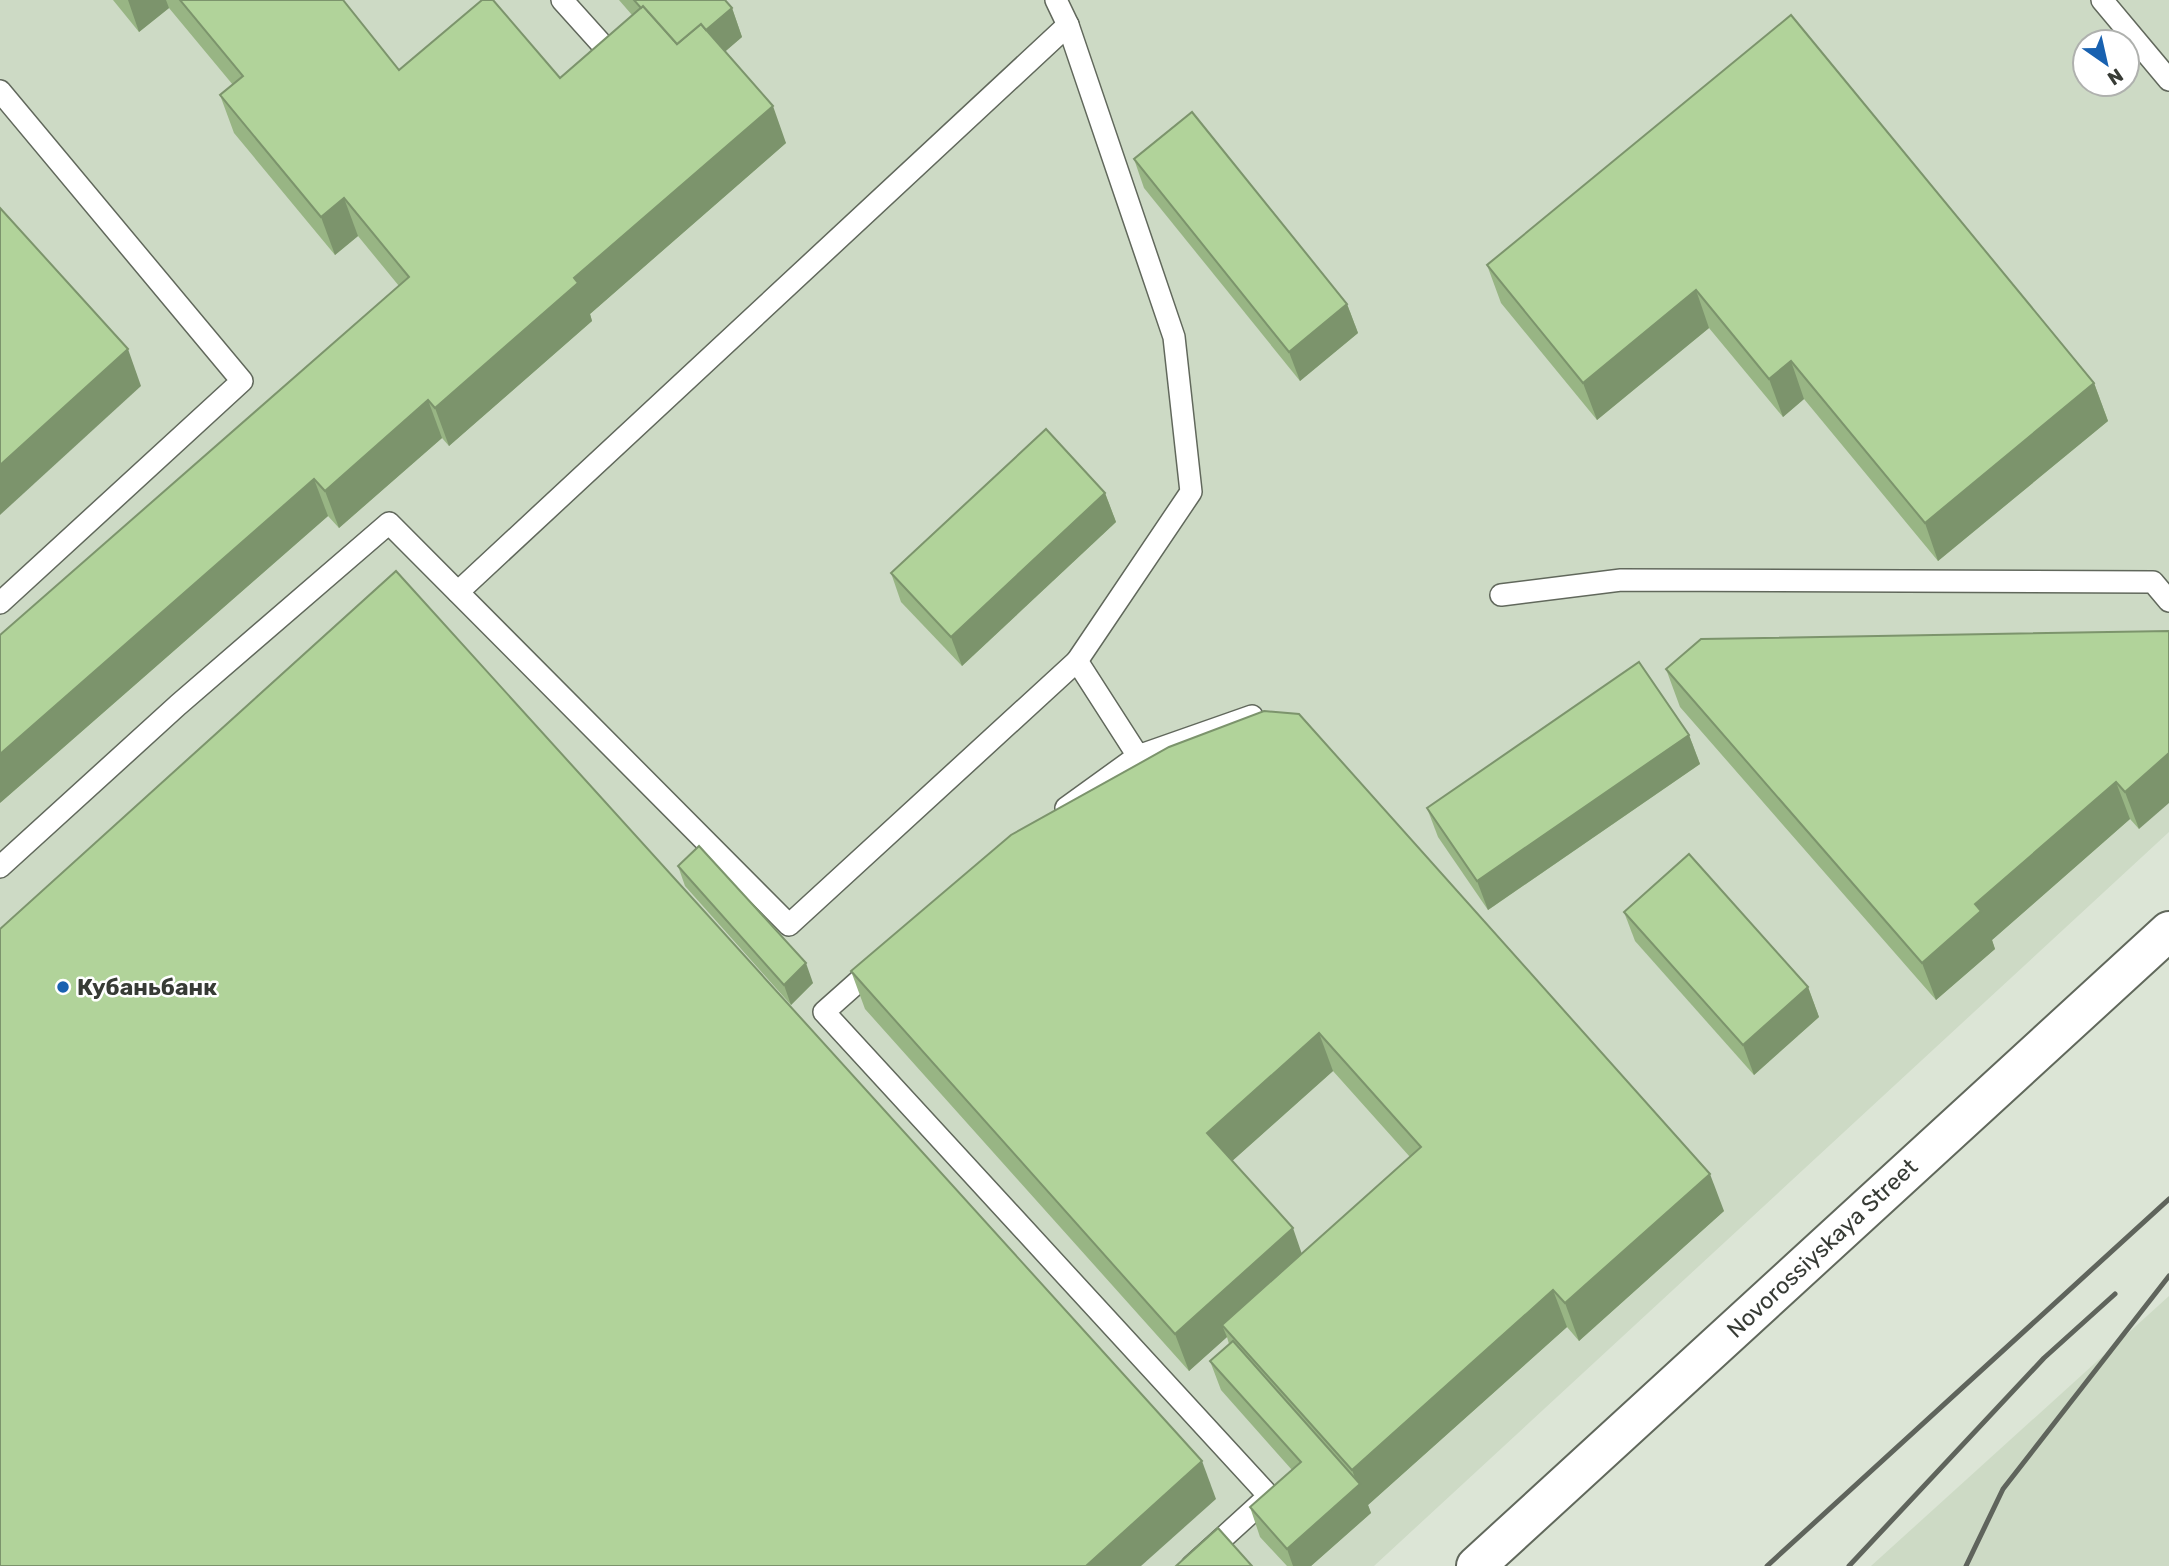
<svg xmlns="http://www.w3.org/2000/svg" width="2169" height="1566" viewBox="0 0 2169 1566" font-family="Rubik,sans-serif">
<rect width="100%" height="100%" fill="#dce5d6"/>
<g fill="#cddac5" fill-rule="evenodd">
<path d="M0,0h2169v832l-795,734h-1374zM2085,42h42v42h-42z"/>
<polygon points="2169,1296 2169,1566 1871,1566"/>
</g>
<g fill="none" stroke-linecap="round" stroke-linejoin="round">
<g stroke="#61685c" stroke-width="24">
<g id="lane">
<polyline points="562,0 607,50"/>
<polyline points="1056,0 1068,25 1174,337 1191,492 1077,661"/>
<polyline points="2102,0 2169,80"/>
<polyline points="0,91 242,381 0,603"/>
<polyline points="458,592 1068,25"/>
<polyline points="1501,595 1621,580 2153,582 2169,601"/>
<polyline points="1066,808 1138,756"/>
<polyline points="0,867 178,705 389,523 789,925 1077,661 1138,756 1252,716"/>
<polyline points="878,964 824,1012 1269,1496 1192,1566"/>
</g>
</g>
<g stroke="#61685c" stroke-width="42">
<polyline id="secondary" points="1476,1566 2169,931"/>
</g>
<use href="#lane" stroke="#fff" stroke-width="21"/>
<use href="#secondary" stroke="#fff" stroke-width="38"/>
<g stroke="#5f645c" stroke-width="5">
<polyline points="1767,1566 2169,1199"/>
<polyline points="1849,1566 2044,1358 2115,1294"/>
<polyline points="1966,1566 2003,1489 2169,1276"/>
</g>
</g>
<g fill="#98b584" fill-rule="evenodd">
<polygon points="113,0 343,0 399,70 560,78 632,15 619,0 725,0 732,8 742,37 725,51 786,143 590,314 592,321 449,446 442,438 339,528 328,516 0,803 399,286 358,236 335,255 234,133 220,95 233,85 169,8 139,32"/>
<polygon points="1791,15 2094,383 2108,421 1938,561 1804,399 1783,417 1709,328 1597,420 1501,303 1487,265"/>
<polygon points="1134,159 1347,304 1358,333 1300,381 1144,188"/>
<polygon points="1105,493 1116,522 962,666 901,602 891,573"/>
<polygon points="2169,631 2139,829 2130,819 1992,940 1995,949 1936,1000 1680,707 1666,669"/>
<polygon points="1689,735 1700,764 1488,910 1438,837 1427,808"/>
<path d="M1011,835l713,376 -145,130 -12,-14 -199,178 3,8 -60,53h-24l-27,-29 -10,-30 42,-37 -71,-80 -11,-29 19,-17 -2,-7 -38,34 -324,-362 -14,-38zM1333,1071l77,86 -108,97 -70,-93z"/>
<polygon points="678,866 813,983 791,1005 685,886"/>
<polygon points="1624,912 1808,987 1819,1017 1754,1075 1635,941"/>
</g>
<g fill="#7c946c">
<polygon points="128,0 166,0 169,8 139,32"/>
<polygon points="732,8 742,37 690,82 680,53"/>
<polygon points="773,106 786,143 590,314 592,321 449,446 435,408 574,278"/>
<polygon points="344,198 358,236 335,255 321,217"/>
<polygon points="1696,290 1709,328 1597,420 1583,383"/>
<polygon points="1347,304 1358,333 1300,381 1289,352"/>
<polygon points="128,349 141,386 0,515 0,465"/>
<polygon points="1791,361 1804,399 1783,417 1769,379"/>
<polygon points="2094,383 2108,421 1938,561 1925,523"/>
<polygon points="428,400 442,438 339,528 325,491"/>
<polygon points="314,479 328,516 0,803 0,754"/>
<polygon points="1105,493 1116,522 962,666 951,637"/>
<polygon points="1689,735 1700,764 1488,910 1477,881"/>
<polygon points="2169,753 2169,803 2139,829 2125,792"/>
<polygon points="2116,782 2130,819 1992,940 1995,949 1936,1000 1922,963 1975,904"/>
<polygon points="806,963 813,983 791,1005 784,985"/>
<polygon points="1808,987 1819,1017 1754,1075 1743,1045"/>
<polygon points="1319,1033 1333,1071 1221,1171 1207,1133"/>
<polygon points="1710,1174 1724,1211 1579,1341 1565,1303"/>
<polygon points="1293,1228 1306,1266 1222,1325 1227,1337 1189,1371 1175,1334"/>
<polygon points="1553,1290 1567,1327 1368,1505 1371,1513 1311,1566 1293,1566 1287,1549 1358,1486 1352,1470"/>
<polygon points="1202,1461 1216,1499 1141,1566 1086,1566"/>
</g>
<g fill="#b1d39a" stroke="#7c946c" stroke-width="2">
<polygon points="180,0 343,0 399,70 482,0 493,0 560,78 643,6 677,44 701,24 773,106 574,278 578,283 435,408 428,400 325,491 314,479 0,754 0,635 409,277 344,198 321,217 220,95 243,76"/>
<polygon points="634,0 725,0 732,8 706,30 701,24 677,44 643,6 641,8"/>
<polygon points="1791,15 2094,383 1925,523 1791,361 1769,379 1696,290 1583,383 1487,265"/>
<polygon points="1192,112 1347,304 1289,352 1134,159"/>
<polygon points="0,208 128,349 0,465"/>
<polygon points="1046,429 1105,493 951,637 891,573"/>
<polygon points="396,571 1202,1461 1086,1566 0,1566 0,929"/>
<polygon points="2169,631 2169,753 2125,792 2116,782 1975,904 1981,911 1922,963 1666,669 1701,639"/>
<polygon points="1639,662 1689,735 1477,881 1427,808"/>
<polygon points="1264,711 1299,714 1710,1174 1565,1303 1553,1290 1352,1470 1222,1325 1421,1147 1319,1033 1207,1133 1293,1228 1175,1334 851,971 1011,835 1169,747"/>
<polygon points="699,846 806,963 784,985 678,866"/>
<polygon points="1689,854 1808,987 1743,1045 1624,912"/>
<polygon points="1233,1341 1360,1484 1287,1549 1250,1507 1301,1462 1210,1361"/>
<polygon points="1218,1528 1252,1566 1176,1566"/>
</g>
<circle fill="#1861b0" stroke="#fff" stroke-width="2.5" cx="63" cy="987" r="7"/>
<g text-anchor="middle" stroke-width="5" stroke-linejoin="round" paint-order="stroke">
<g font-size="23" font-weight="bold" fill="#373b35" stroke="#fff" text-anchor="start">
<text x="77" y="995">Кубаньбанк</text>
</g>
<g font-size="23" fill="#373b35" stroke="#fff">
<text transform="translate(1822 1248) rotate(-43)" y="8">Novorossiyskaya Street</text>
</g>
</g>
<g transform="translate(2106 63) rotate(146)"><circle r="33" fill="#ffffff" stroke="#afb1ae" stroke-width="2"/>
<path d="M0-5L12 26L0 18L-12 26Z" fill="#1861b0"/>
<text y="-10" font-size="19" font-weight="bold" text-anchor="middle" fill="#373b35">N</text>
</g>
</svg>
